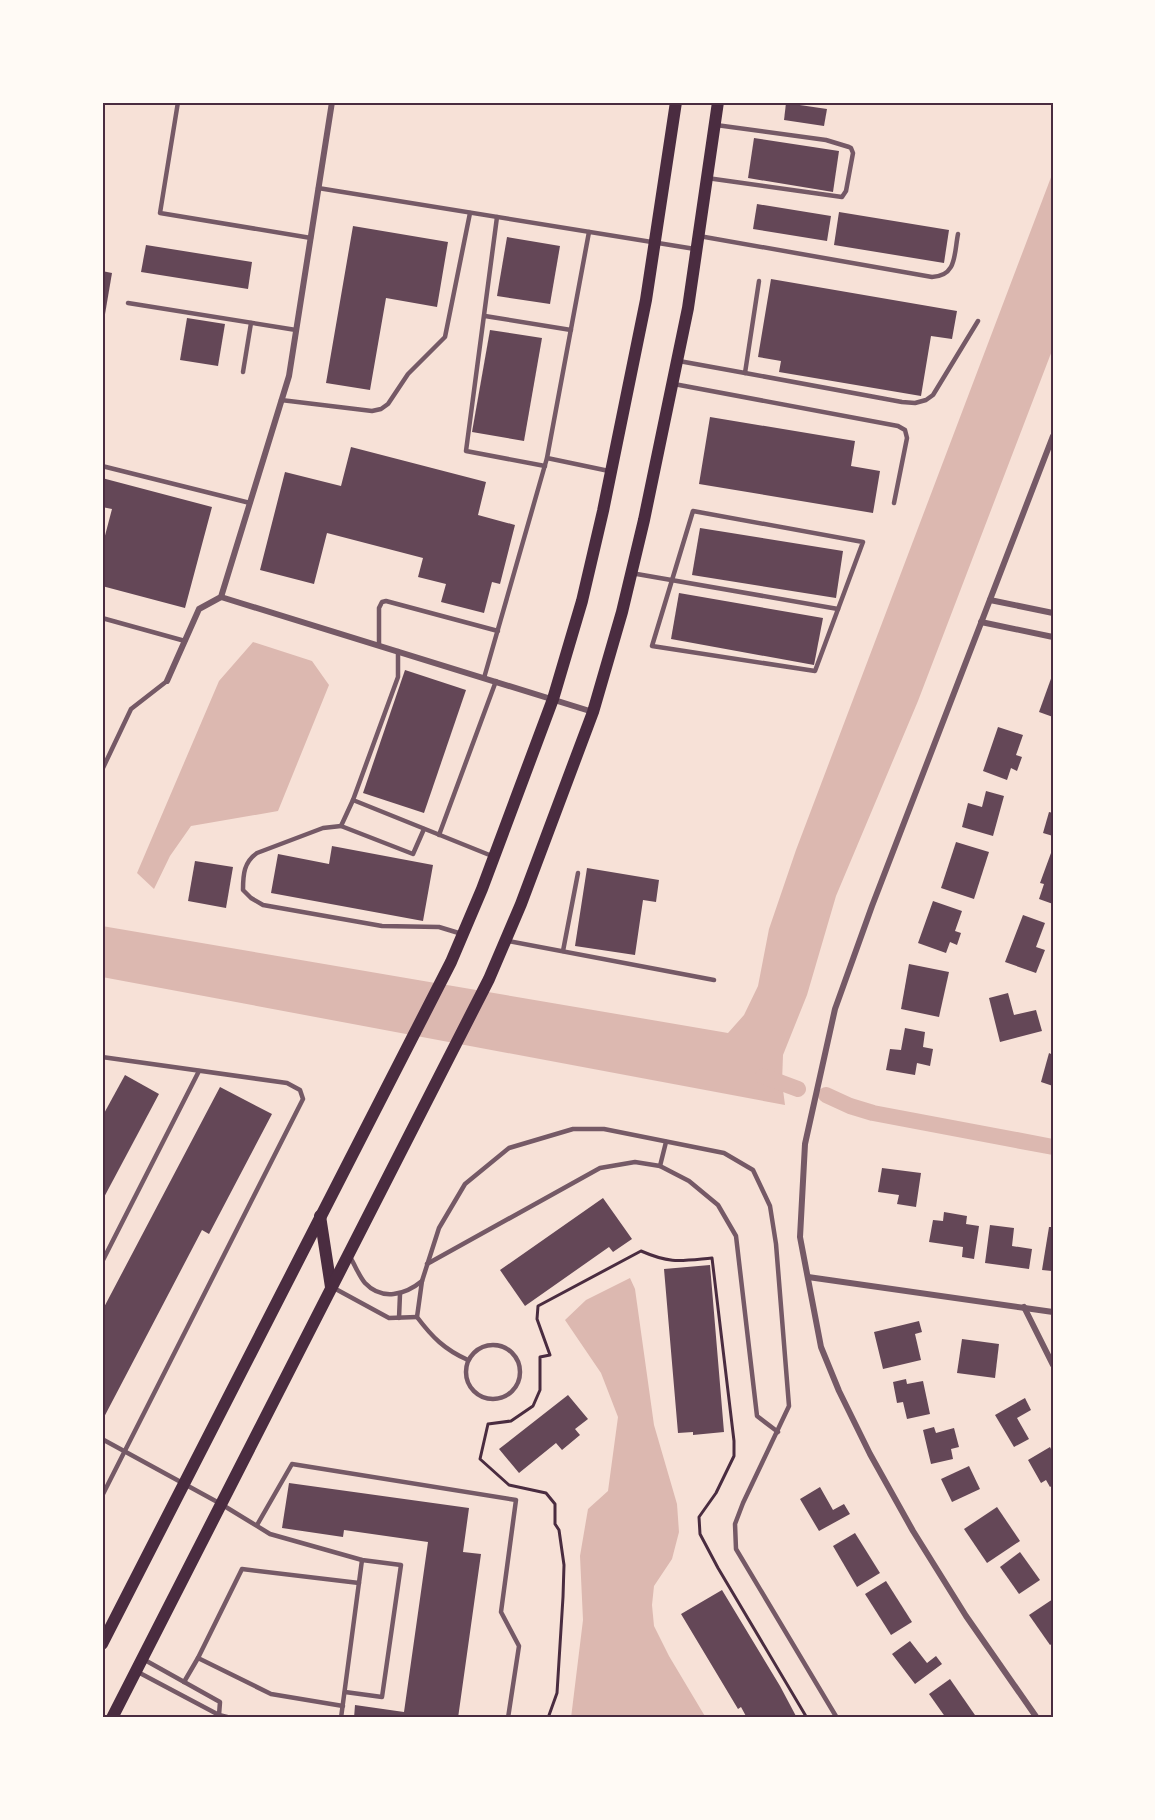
<svg xmlns="http://www.w3.org/2000/svg" width="1155" height="1820" viewBox="0 0 1155 1820" font-family="Overpass,sans-serif">
<rect width="100%" height="100%" fill="#f7e1d7"/>
<g fill="#dcb8b0">
<polygon points="1053,172 1053,348 918,701 836,896 807,995 783,1055 782,1082 785,1105 102,977 102,926 728,1033 744,1015 758,986 769,929 796,850"/>
<polygon points="253,642 312,661 329,685 278,811 191,826 170,856 154,889 137,873 219,681"/>
<polygon points="630,1278 635,1289 654,1425 677,1504 679,1532 672,1559 654,1586 652,1605 654,1626 669,1656 706,1718 571,1718 583,1620 580,1556 588,1509 608,1491 618,1417 601,1373 565,1320 586,1300"/>
</g>
<g fill="none" stroke-linecap="round" stroke-linejoin="round">
<g stroke="#dcb8b0" stroke-width="16">
<polyline points="763,1076 798,1089"/>
<polyline points="826,1095 850,1106 873,1113 1053,1147"/>
</g>
</g>
<g fill="#644757">
<polygon points="786,103 827,109 824,126 784,120"/>
<polygon points="754,138 839,151 833,192 748,178"/>
<polygon points="757,204 831,216 827,241 753,229"/>
<polygon points="839,212 949,230 944,263 834,245"/>
<polygon points="353,226 448,242 437,307 386,298 370,390 326,383"/>
<polygon points="507,237 560,246 550,304 497,296"/>
<polygon points="146,245 252,262 248,289 141,272"/>
<polygon points="102,271 112,273 103,326 102,325"/>
<polygon points="771,279 957,311 952,339 931,336 921,396 779,372 781,361 758,357"/>
<polygon points="187,318 225,324 218,366 180,360"/>
<polygon points="490,330 542,338 524,441 472,432"/>
<polygon points="710,417 855,441 851,466 880,471 873,513 699,484"/>
<polygon points="351,447 486,482 478,515 515,525 500,584 492,582 484,613 441,602 446,584 418,577 423,558 327,533 314,584 260,570 285,472 341,486"/>
<polygon points="102,478 212,507 185,608 102,586 102,547 112,509 102,507"/>
<polygon points="700,528 843,551 836,598 692,575"/>
<polygon points="679,593 823,618 814,665 671,639"/>
<polygon points="405,670 466,690 424,813 363,793"/>
<polygon points="1053,673 1053,717 1039,712"/>
<polygon points="998,727 1023,735 1016,755 1022,757 1017,771 1011,768 1007,780 983,771"/>
<polygon points="986,791 1004,796 993,836 962,827 968,803 982,807"/>
<polygon points="1049,812 1053,813 1053,836 1043,833"/>
<polygon points="956,842 989,852 974,899 941,888"/>
<polygon points="332,846 433,865 423,921 271,893 278,854 329,864"/>
<polygon points="1051,853 1053,854 1053,904 1039,899 1044,884 1040,883"/>
<polygon points="195,861 233,867 226,908 188,901"/>
<polygon points="587,868 659,880 656,902 643,900 635,955 575,946"/>
<polygon points="933,901 962,911 955,931 961,933 957,945 950,942 946,953 918,943"/>
<polygon points="1023,915 1045,923 1036,947 1045,950 1036,973 1005,962"/>
<polygon points="909,964 949,972 939,1017 901,1009"/>
<polygon points="1008,993 1014,1015 1036,1010 1042,1031 1000,1042 989,998"/>
<polygon points="905,1028 925,1032 923,1047 933,1049 930,1066 917,1063 915,1075 886,1070 890,1049 901,1050"/>
<polygon points="1049,1053 1053,1055 1053,1086 1041,1082"/>
<polygon points="125,1075 159,1094 102,1201 102,1117"/>
<polygon points="220,1087 272,1114 209,1234 202,1230 102,1421 102,1311"/>
<polygon points="882,1168 921,1173 916,1207 897,1204 899,1195 878,1192"/>
<polygon points="603,1198 632,1239 613,1252 609,1247 525,1306 500,1270"/>
<polygon points="944,1212 967,1216 966,1224 979,1226 974,1259 962,1257 963,1247 929,1242 933,1220 943,1221"/>
<polygon points="990,1225 1014,1228 1012,1246 1032,1249 1029,1269 985,1263"/>
<polygon points="1049,1227 1053,1227 1052,1271 1042,1270"/>
<polygon points="710,1265 724,1432 693,1435 693,1432 678,1433 664,1269"/>
<polygon points="919,1321 922,1332 915,1334 921,1360 883,1369 874,1332"/>
<polygon points="962,1339 999,1344 995,1378 957,1373"/>
<polygon points="906,1379 907,1384 923,1381 930,1414 907,1419 903,1402 897,1403 893,1382"/>
<polygon points="568,1395 588,1419 575,1429 580,1435 562,1450 556,1443 519,1473 499,1449"/>
<polygon points="1025,1398 1031,1410 1017,1418 1029,1439 1014,1447 995,1415"/>
<polygon points="934,1427 936,1433 954,1428 959,1447 951,1449 953,1459 931,1464 923,1430"/>
<polygon points="1050,1447 1053,1453 1053,1485 1050,1487 1046,1480 1041,1483 1028,1460"/>
<polygon points="969,1466 980,1489 952,1502 941,1479"/>
<polygon points="289,1483 469,1508 463,1552 481,1554 458,1718 354,1718 355,1705 404,1712 428,1542 344,1530 343,1537 282,1528"/>
<polygon points="820,1487 833,1510 844,1504 850,1514 819,1531 800,1499"/>
<polygon points="997,1507 1020,1541 987,1563 964,1529"/>
<polygon points="855,1533 880,1573 857,1587 833,1546"/>
<polygon points="1020,1552 1040,1580 1019,1594 1000,1567"/>
<polygon points="886,1581 912,1622 891,1635 865,1594"/>
<polygon points="722,1590 780,1686 797,1718 747,1718 741,1707 738,1709 681,1614"/>
<polygon points="1053,1599 1053,1643 1050,1645 1029,1615"/>
<polygon points="910,1641 927,1663 936,1656 942,1664 915,1684 892,1654"/>
<polygon points="950,1679 977,1718 946,1718 929,1694"/>
</g>
<g fill="none" stroke-linecap="round" stroke-linejoin="round">
<path stroke="#4a2c40" stroke-width="3" d="M548,1718l9,-25 6,-96 1,-32 -5,-35 -4,-6v-20l-9,-11 -37,-8 -29,-26 8,-35 23,-3 22,-15 7,-16v-33l10,-2 -13,-36 1,-13 103,-55c30,13 39,10 71,7l22,183v15l-18,37 -17,24 1,17 18,34 89,150"/>
<g stroke="#755966" stroke-width="4.5">
<polyline points="178,102 160,213 311,238"/>
<polyline points="707,178 842,197 846,191 853,153 851,148 849,147 826,140 716,125"/>
<polyline points="318,188 695,249"/>
<polyline points="497,217 466,451 545,466"/>
<path d="M699,236l233,41c25,-1 22,-23 26,-43"/>
<polyline points="128,303 296,330"/>
<polyline points="485,316 571,330"/>
<polyline points="679,361 745,373 759,281"/>
<polyline points="243,372 251,323"/>
<polyline points="745,373 902,402 915,403 926,400 933,395 978,321"/>
<polyline points="674,384 898,426 905,430 907,438 894,503"/>
<polyline points="281,400 372,411 381,409 388,404 408,374 445,337 470,213"/>
<polyline points="547,458 609,471"/>
<polyline points="102,466 250,503"/>
<polygon points="693,511 863,542 815,671 652,646"/>
<polyline points="631,573 838,609"/>
<polyline points="102,618 185,641"/>
<polyline points="379,645 379,608 382,602 386,601 498,631"/>
<polyline points="398,651 398,677 353,800 492,856"/>
<polyline points="484,678 547,458 589,232"/>
<polyline points="102,770 131,709 167,681"/>
<polyline points="353,800 341,826 413,854 424,829"/>
<path d="M341,826l-18,2 -66,25c-13,9 -14,21 -14,37l8,8 12,7 119,21 57,1 23,7"/>
<polyline points="439,835 496,681"/>
<polyline points="508,941 714,980"/>
<polyline points="563,951 578,873"/>
<polyline points="102,1057 287,1083 300,1090 303,1099 102,1496"/>
<polyline points="660,1166 666,1142"/>
<path d="M350,1257c5,8 9,19 15,26 17,18 40,12 57,-2"/>
<polyline points="102,1262 199,1071"/>
<polyline points="427,1264 600,1168 635,1162 660,1166 689,1181 718,1205 736,1236 757,1416 778,1432"/>
<polyline points="332,1287 389,1318 417,1317"/>
<polyline points="399,1318 400,1294"/>
<circle cx="493" cy="1372" r="27"/>
<path d="M468,1360c-23,-10 -36,-23 -51,-43l5,-36 17,-53 26,-44 44,-36 64,-19h31l120,24 29,17 17,36 6,38 13,162 -46,97 -8,21 1,25 101,169"/>
<polyline points="102,1439 221,1504 270,1534 362,1560 401,1565 382,1697 345,1692"/>
<polyline points="257,1525 292,1464 516,1500 501,1612 519,1646 508,1718"/>
<polyline points="198,1658 242,1569 359,1583"/>
<polyline points="143,1659 220,1702 219,1715 231,1718"/>
<polyline points="136,1671 219,1715 219,1718"/>
<polyline points="184,1682 198,1658 271,1694 343,1706"/>
<polyline points="155,1718 157,1718"/>
<polyline points="341,1718 362,1560"/>
</g>
<g stroke="#755966" stroke-width="6">
<polyline points="221,597 593,712"/>
<polyline points="990,600 1053,613"/>
<polyline points="981,622 1053,637"/>
<polyline points="167,681 199,609 221,597 289,376 332,102"/>
<polyline points="808,1277 1053,1312"/>
<polyline points="1024,1307 1053,1365"/>
<polyline points="1037,1718 966,1616 913,1531 870,1454 839,1391 821,1347 800,1237 805,1144 835,1009 872,906 1053,436"/>
</g>
<g stroke="#4a2c40" stroke-width="12">
<polyline points="320,1216 331,1287"/>
<polyline points="102,1644 451,962 482,889 553,699 582,601 603,511 646,300 676,102"/>
<polyline points="112,1718 489,979 521,904 593,712 622,612 644,520 688,308 718,102"/>
</g>
</g>
<rect width="1155" height="1820" fill="none" stroke="#fffaf5" stroke-width="207"/>
<rect x="104" y="104" width="948" height="1612" fill="none" stroke="#4a2c40" stroke-width="2"/>
</svg>
